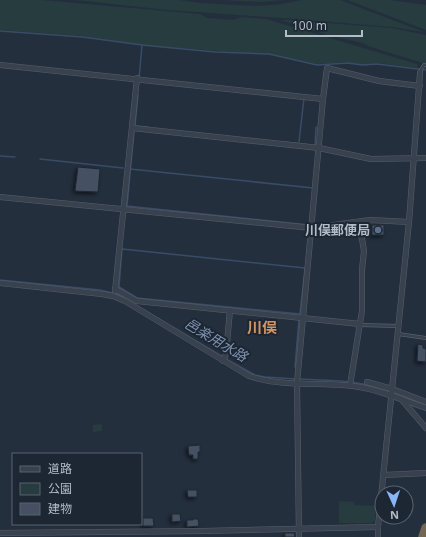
<svg xmlns="http://www.w3.org/2000/svg" width="426" height="537" viewBox="0 0 426 537" font-family="'Noto Sans','Noto Sans JP',sans-serif">
<defs>
<filter id="shadow"><feDropShadow dx="-2" dy="2" stdDeviation="2" flood-color="#0009"/></filter>
</defs>
<rect width="100%" height="100%" fill="#242f3e"/>
<g fill="#263c3f">
<polygon points="0,0 41,0 200,14 207,18 233,20 241,17 266,19 417,64 418,68 378,63 362,65 348,62 317,64 268,54 217,51 144,45 84,36 0,30"/>
<polygon points="76,0 180,0 200,3 258,6 282,4 302,0 340,0 424,32 392,27 283,18 167,10"/>
<polygon points="221,0 285,0 259,2"/>
<polygon points="347,0 390,0 426,5 426,30"/>
<polygon points="281,20 288,20 392,28 426,35 426,64 371,47 363,43 327,35"/>
<polygon points="102,424 102,431 93,432 93,425"/>
<polygon points="339,501 354,502 354,505 376,506 375,521 372,523 339,523"/>
</g>
<g fill="none" stroke-linecap="round" stroke-linejoin="round">
<g stroke="#394c67" stroke-width="1.5">
<polyline points="0,31 83,37 142,45 215,52 269,54 317,65 348,63 362,65 377,64 426,70"/>
<polyline points="139,79 142,45"/>
<polyline points="138,95 135,126 148,127"/>
<polyline points="134,132 127,206 309,225"/>
<polyline points="285,142 311,145"/>
<polyline points="299,142 304,98"/>
<polyline points="315,145 316,127"/>
<polyline points="0,156 15,157"/>
<polyline points="40,159 123,168"/>
<polyline points="130,169 313,188"/>
<polygon points="122,249 305,268 300,314 137,298 119,287"/>
<polyline points="0,280 100,290 117,294 223,357"/>
<polyline points="226,359 255,375 265,377 296,379"/>
<polyline points="295,367 299,319"/>
<path d="M300,379c23,1 48,1 71,7"/>
<polyline points="375,387 390,392"/>
<polyline points="394,393 426,405"/>
</g>
</g>
<g fill="#455162" stroke="#1f2835" filter="url(#shadow)">
<polygon points="78,167 100,169 98,192 75,191"/>
<rect x="372" y="225" width="12" height="10"/>
<polygon points="418,344 423,345 423,348 426,349 426,362 417,361"/>
<polygon points="200,445 200,452 198,452 198,459 193,459 193,455 189,455 188,446"/>
<polygon points="187,490 197,490 197,497 188,497"/>
<polygon points="172,514 180,514 181,521 172,522"/>
<polygon points="143,518 153,518 154,526 143,526"/>
<polygon points="193,519 198,519 199,526 187,527 187,520 193,520"/>
<polygon points="285,533 294,533 295,537 285,537"/>
</g>
<g fill="none" stroke-linecap="round" stroke-linejoin="round">
<g stroke="#565f6c" stroke-width="4">
<g id="lane">
<polyline points="420,73 421,70 424,65 426,65"/>
<polyline points="360,325 399,326"/>
<polyline points="398,334 426,338"/>
</g>
</g>
<g stroke="#565f6c" stroke-width="6">
<g id="street">
<polyline points="0,65 323,99"/>
<polyline points="132,128 319,148 371,159 426,158"/>
<polyline points="0,197 312,228 370,220 409,222"/>
<path d="M0,283l102,11 11,2 12,5 124,75c33,11 69,6 104,10 25,3 49,14 73,22"/>
<polyline points="115,289 137,301 360,324"/>
<polyline points="115,291 137,78"/>
<polyline points="223,361 226,354 230,310"/>
<polyline points="367,382 392,389 426,402"/>
<polyline points="350,385 362,311 362,270 364,251 362,239 356,222"/>
<polyline points="402,400 426,428"/>
<polyline points="384,475 426,473"/>
<polyline points="378,527 378,537"/>
<polyline points="0,533 203,531 378,527 409,222 420,73"/>
<polyline points="299,537 297,383 323,99 327,68 379,81 420,86"/>
</g>
</g>
<g stroke="#434c59" stroke-width="10">
<polyline id="highway" points="423,537 426,528"/>
</g>
<use href="#lane" stroke="#38414e" stroke-width="2.5"/>
<use href="#street" stroke="#38414e" stroke-width="5"/>
<use href="#highway" stroke="#746855" stroke-width="9"/>
</g>
<circle fill="#5c6f8a" stroke="#1d2633" stroke-width="1.5" cx="378" cy="230" r="4"/>
<g text-anchor="middle" stroke-width="4" stroke-linejoin="round" paint-order="stroke">
<g font-size="13" font-weight="bold" fill="#b4bcc9" stroke="#1d2633" text-anchor="end">
<text x="370" y="235">川俣郵便局</text>
</g>
<g font-size="14" font-style="italic" fill="#7c92b1" stroke="#1d2633">
<text transform="translate(216 340) rotate(31)" y="5">邑楽用水路</text>
</g>
<g font-size="15" font-weight="bold" fill="#d59563" stroke="#1d2633">
<text x="262" y="333">川俣</text>
</g>
</g>
<rect x="12" y="453" width="130" height="72" fill="#1d2633" stroke="#59626f"/>
<rect x="20" y="466" width="20" height="6" fill="#38414e" stroke="#59626f"/>
<text x="48" y="473" font-size="12" fill="#b4bcc9">道路</text>
<rect x="20" y="483" width="20" height="12" fill="#263c3f" stroke="#59626f"/>
<text x="48" y="493" font-size="12" fill="#b4bcc9">公園</text>
<rect x="20" y="503" width="20" height="12" fill="#455162" stroke="#59626f"/>
<text x="48" y="513" font-size="12" fill="#b4bcc9">建物</text>
<g transform="translate(394 505) rotate(177)"><circle r="19" fill="#1d2633" stroke="#59626f"/>
<path d="M0-3L7 15L0 10L-7 15Z" fill="#8ab4f8"/>
<text y="-6" font-size="11" font-weight="bold" text-anchor="middle" fill="#b4bcc9">N</text>
</g>
<path d="M286 30v6h76v-6" fill="none" stroke="#b4bcc9" stroke-width="2"/>
<text x="292" y="30" font-size="12" fill="#b4bcc9" stroke="#1d2633" stroke-width="3" paint-order="stroke">100 m</text>
</svg>
